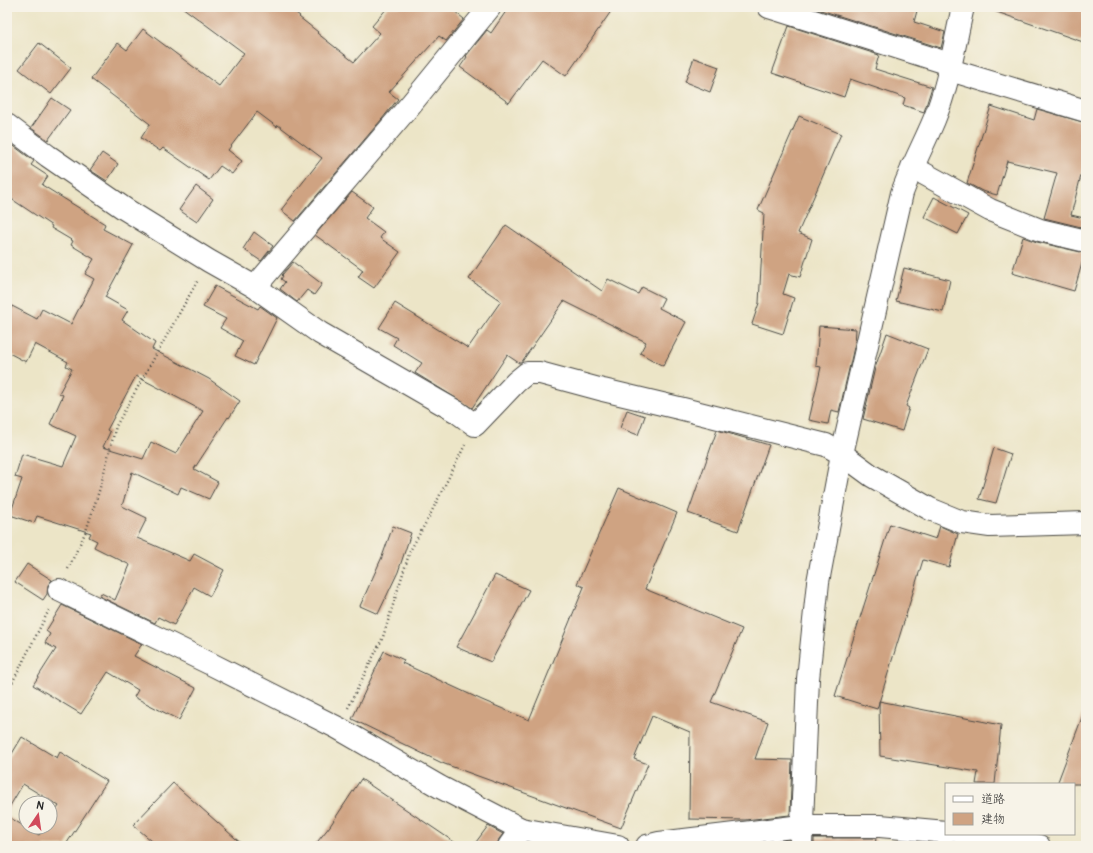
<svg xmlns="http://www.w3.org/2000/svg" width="1093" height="853" viewBox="0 0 1093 853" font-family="Pangolin,'Klee One',sans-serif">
<rect width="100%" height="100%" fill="#f7f3e8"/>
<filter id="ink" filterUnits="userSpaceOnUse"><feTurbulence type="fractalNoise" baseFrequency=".025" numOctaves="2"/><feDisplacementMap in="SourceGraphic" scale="8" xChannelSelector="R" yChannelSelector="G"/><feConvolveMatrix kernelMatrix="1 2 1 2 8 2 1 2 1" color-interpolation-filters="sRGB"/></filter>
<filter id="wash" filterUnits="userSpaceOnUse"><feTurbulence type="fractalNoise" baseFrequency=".012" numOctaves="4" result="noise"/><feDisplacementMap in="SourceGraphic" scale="16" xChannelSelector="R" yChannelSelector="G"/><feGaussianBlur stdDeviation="0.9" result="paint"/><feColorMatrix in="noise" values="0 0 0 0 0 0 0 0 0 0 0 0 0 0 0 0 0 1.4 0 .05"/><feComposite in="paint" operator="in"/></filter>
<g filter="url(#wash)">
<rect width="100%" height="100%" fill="#ece5c7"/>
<g id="blocks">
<g fill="#cfa382" fill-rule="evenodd">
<polygon points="182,7 288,7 300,16 299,17 318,32 317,33 354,62 380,33 372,26 388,7 449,7 464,19 446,41 439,36 389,92 398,99 382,119 295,221 281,210 322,158 278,125 277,127 257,112 228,150 242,161 232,174 220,166 209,180 163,148 160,151 141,138 150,124 91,79 118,43 127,50 143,29 219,86 244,53"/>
<polygon points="509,7 614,7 566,76 542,59 509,103 460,67 467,57 466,56 487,30 491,33"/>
<polygon points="811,7 918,7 914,22 945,32 941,48"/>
<polygon points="991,7 1086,7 1086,43 991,10"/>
<polygon points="789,26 879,55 875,69 932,87 924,112 903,105 905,98 850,79 844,97 772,73"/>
<polygon points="39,43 71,68 51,94 19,69"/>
<polygon points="694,58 719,67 710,92 685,82"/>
<polygon points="52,98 70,110 48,140 31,128"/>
<polygon points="991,106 1034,120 1037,109 1086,123 1086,156 1071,215 1084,218 1081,227 1044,218 1057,173 1007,161 997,195 982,191 967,183"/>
<polygon points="799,116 841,134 798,233 812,239 800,277 789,274 783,294 794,298 783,334 752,324 759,303 764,213 758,210"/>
<path d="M7,141l27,20 -3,4 17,11 -6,9 63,39 -2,5 30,16 -28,52 23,13 -6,10 33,23 -3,6 57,30 31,22 -11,17 -1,-1 -34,52 24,13 -9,17 -28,-12 -3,7 -46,-22 -10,34 25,12 -10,20 53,23 4,-7 30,16 -14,26 -16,-9 -20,38 -16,-8 -3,6 -56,-27 2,-3 14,7 15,-35 -36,-18 3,-6 -8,-4 2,-4 -54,-17 -3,7 -24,-8 12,-36 -7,-2 7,-23 41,12 13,-30 -26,-12 13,-29 -4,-2 13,-24 -6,-3 2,-4 -33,-18 -9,18 -19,-10v-36l5,-10 25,13 5,-10 29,15 23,-45 -9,-5 9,-15 -23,-14 2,-4 -22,-13 1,-2 -45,-30zM136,376l67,35 -27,43 -25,-12 -8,17 -40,-12 7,-15 -3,-2z"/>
<polygon points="102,153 118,164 107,181 90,170"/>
<polygon points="196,186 213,199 197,222 179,210"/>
<polygon points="352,192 373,207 365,218 384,232 380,238 400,252 374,288 358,277 363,270 315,235"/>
<polygon points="934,197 968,215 958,234 924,217"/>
<polygon points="506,225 602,291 608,279 638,294 642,287 664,298 659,308 686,322 663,366 640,353 646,342 564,301 521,363 519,363 507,355 472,408 415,373 422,363 393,345 397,338 379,328 395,303 468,348 501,301 469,279"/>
<polygon points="254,232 273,246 261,261 243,249"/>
<polygon points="1023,237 1037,242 1085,253 1074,291 1012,273"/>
<polygon points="293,262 322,284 314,295 307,290 297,302 280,289 285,282 281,279 283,276 282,275"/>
<polygon points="904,268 950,280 943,312 896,301"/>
<polygon points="215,286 258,309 260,306 277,318 254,365 235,356 243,341 220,328 226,319 203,307"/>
<polygon points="819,326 856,329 855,343 839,412 831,410 828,424 809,420 821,367 816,366"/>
<polygon points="887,333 928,349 906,406 909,408 902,431 863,419 875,368"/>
<polygon points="627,410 645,416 638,435 620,428"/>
<polygon points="717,430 769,445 738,531 688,513"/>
<polygon points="994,448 1011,454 996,503 979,499"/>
<polygon points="619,488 677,513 645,589 742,629 711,702 768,722 755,759 792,760 790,815 745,820 689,819 690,732 652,716 634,759 648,764 621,828 442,763 352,719 384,651 404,660 402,663 482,700 529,720 584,587 577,584"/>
<polygon points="890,524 936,539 940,526 958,534 949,567 923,560 877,709 835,696"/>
<polygon points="393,526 411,533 398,572 378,614 360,606 382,557"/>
<polygon points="27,564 52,580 48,585 47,594 43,600 15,582"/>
<polygon points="495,575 529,590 491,662 456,647"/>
<polygon points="62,605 142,644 134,656 196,688 179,720 134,697 138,690 108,672 81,714 33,685 56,649 45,643 50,634 46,631"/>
<polygon points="879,701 1001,725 995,784 976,784 978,772 880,756"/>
<polygon points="1084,712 1086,713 1086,784 1057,784"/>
<polygon points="22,737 57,758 60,752 107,781 65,846 7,846 7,816 39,835 45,827 50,827 50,819 59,806 23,784 7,811 7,762"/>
<polygon points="361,779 460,846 314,846 330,826"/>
<polygon points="173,783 244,846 158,846 133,825"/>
<polygon points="488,826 503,834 499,839 497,846 473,846"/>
<polygon points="814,838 876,838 875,846 814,846"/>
<polygon points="789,840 789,846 744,846 744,845"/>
</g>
</g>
</g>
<g filter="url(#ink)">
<use href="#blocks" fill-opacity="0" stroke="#484742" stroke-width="1"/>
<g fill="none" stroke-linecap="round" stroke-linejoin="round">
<g stroke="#484742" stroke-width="24">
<g id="minor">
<polyline points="769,7 950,64"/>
<polyline points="950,70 1086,111"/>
<polyline points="7,125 48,156 125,209 209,261 255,287 320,333 457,412 475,425 516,382 527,373 540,373 603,390 683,409 826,445 842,454 872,476 930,509 962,522 990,526 1086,523"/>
<polyline points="912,167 990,210 1040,230 1086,241"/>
<polyline points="255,287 411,104 490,7"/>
<polyline points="59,590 211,664 338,728 440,787 521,829 618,846"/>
<polyline points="962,834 1015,840 1039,846"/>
<polyline points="509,846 521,829"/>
<polyline points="647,846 659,843 801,826 880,826 946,832"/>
<path d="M801,846l7,-167 10,-97 24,-128 60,-261c9,-25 22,-49 32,-73 15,-36 20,-75 29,-113"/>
</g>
</g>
<g stroke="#484742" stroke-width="2.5" stroke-dasharray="1 3" stroke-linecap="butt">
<polyline points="68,569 86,531 100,488 116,426 198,280"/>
<polyline points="7,693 49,610"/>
<polyline points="348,708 383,637 410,551 429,517 465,445"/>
</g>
<use href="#minor" stroke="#fff" stroke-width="22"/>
</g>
</g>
<rect width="1093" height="853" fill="none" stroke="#f7f3e8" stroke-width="24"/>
<rect x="945" y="783" width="130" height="52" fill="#f7f3e8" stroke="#a5a39c"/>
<rect x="953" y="796" width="20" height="6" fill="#ffffff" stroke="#a5a39c"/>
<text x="981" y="803" font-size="12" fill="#2b2b2b">道路</text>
<rect x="953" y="813" width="20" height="12" fill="#cfa382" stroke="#a5a39c"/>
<text x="981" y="823" font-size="12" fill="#2b2b2b">建物</text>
<g transform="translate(38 815) rotate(13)"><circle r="19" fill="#f7f3e8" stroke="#a5a39c"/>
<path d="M0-3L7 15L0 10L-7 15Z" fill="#d1495b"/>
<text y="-6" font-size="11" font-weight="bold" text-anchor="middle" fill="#2b2b2b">N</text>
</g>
</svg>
